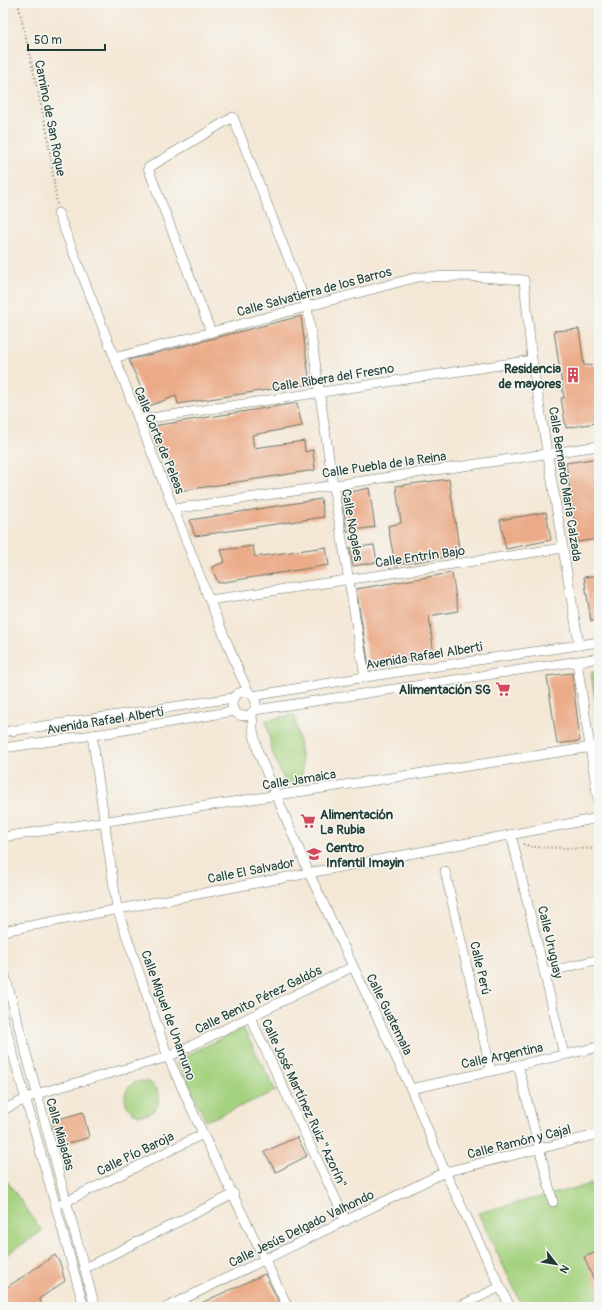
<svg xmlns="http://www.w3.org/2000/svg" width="602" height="1310" viewBox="0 0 602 1310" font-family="Pangolin,sans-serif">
<rect width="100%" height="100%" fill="#f6f6f2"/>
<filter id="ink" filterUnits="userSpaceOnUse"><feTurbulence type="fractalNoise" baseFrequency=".025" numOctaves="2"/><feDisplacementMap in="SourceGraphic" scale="8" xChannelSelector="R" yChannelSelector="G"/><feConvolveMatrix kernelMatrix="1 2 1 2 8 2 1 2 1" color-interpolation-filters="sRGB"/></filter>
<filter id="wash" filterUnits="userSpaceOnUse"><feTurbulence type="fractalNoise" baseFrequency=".012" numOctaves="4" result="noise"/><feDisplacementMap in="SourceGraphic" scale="16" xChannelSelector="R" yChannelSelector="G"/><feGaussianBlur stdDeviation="0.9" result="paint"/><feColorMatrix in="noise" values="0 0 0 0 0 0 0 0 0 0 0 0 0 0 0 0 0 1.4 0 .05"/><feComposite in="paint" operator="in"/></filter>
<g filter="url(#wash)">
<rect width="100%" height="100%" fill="#f4e7d5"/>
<g fill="#a5d27f" stroke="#62885a">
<polygon points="599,671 599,728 591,672"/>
<polygon points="295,715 303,769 301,780 286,784 273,755 266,720"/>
<polygon points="243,1028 276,1091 206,1121 177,1060"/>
<circle cx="142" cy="1098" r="17"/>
<polygon points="7,1181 42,1231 3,1257 3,1184"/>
<polygon points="599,1182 599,1307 523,1307 478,1213"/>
</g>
<g id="blocks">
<g fill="#ebab88">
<polygon points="301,316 310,385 272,387 273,389 178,404 176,396 149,406 129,360"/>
<polygon points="579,329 584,365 599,366 599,415 594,415 596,423 566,428 561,398 564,398 554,331"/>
<polygon points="297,403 302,426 252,435 254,448 304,441 305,452 313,450 315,470 179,491 166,451 160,452 153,426"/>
<polygon points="599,458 599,539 577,542 566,463"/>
<polygon points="449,479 460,555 395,565 388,526 401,523 396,486"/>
<polygon points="369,488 375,527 347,531 341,494"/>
<polygon points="321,499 324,517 195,536 190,520"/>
<polygon points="546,512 551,540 506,549 500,520"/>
<polygon points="374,545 377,562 353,566 350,548"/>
<polygon points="253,546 255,557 326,547 329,565 218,583 212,567 225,562 221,550"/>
<polygon points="452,573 458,611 429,616 434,656 369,666 356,589"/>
<polygon points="599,575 599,620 591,621 584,577"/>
<polygon points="572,673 580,741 557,744 547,676"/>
<polygon points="83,1112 89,1137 58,1147 52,1121"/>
<polygon points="297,1137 307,1156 276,1172 264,1152"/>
<polygon points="599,1251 599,1292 584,1257"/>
<polygon points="55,1255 60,1263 65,1281 39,1299 44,1307 3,1307 3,1290"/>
<polygon points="265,1274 281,1307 193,1307 212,1298"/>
</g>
</g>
</g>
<g filter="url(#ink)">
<use href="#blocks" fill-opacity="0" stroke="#6a786c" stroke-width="1"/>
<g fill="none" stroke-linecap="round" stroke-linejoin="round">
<g stroke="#6a786c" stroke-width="10">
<g id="minor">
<polyline points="58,213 207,594 240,674 249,693"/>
<polyline points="211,332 148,168 233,117 307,306 333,485 365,677"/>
<polyline points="114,358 418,277 467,276 524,280 532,360 579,645"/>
<polyline points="138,420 532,360"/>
<polyline points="173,509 599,446"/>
<polyline points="210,600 563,548"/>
<polyline points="577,662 599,806"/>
<circle cx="244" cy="704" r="12"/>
<polyline points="253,696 365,677 599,642"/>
<polyline points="255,710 599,658"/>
<polyline points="252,712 253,730 258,752 309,873 411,1089 445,1172 510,1307"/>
<polyline points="3,732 233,698"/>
<polyline points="92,735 117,908 168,1057 203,1134 288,1307"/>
<polyline points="3,748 107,733 234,711"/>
<polyline points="511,834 564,1055"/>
<polyline points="3,837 599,746"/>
<polyline points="445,871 491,1071"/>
<polyline points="3,931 599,818"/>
<polyline points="3,968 95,1307"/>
<polyline points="545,973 599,959"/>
<polyline points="250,1017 346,1221"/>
<polyline points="3,1018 84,1307"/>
<polyline points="518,1065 553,1202"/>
<polyline points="411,1089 599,1047"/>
<polyline points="3,1110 36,1094 168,1057 352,967"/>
<polyline points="63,1203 203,1134"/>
<polyline points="85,1268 234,1194"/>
<polyline points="167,1307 445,1172 599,1134"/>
<polyline points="458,1307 500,1287"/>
</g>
</g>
<g stroke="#6a786c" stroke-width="2" stroke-dasharray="1 3" stroke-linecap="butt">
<polyline points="18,3 47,132 57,204"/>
<polyline points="523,844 533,847 599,849"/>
</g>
<use href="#minor" stroke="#fff" stroke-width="9"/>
</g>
</g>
<defs>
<g id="building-bare" transform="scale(1.2)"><path d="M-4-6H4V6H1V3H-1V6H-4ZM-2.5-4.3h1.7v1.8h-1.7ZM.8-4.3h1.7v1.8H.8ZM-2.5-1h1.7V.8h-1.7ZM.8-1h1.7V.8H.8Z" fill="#d1495b" stroke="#f6f6f2" stroke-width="2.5" paint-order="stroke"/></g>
<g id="supermarket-bare" transform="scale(1.2)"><path d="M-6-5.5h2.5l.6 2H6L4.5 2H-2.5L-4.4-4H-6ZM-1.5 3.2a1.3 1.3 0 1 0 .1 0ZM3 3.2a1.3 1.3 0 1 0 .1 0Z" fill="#d1495b" stroke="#f6f6f2" stroke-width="2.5" paint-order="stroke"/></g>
<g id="school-bare" transform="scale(1.2)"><path d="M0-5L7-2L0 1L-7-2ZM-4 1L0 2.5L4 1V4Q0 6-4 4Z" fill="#d1495b" stroke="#f6f6f2" stroke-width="2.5" paint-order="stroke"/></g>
</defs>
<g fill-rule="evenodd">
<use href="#building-bare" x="573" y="375"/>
<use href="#supermarket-bare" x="503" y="689"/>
<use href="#supermarket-bare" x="308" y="821"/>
<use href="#school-bare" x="314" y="854"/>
</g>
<g text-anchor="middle" stroke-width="3" stroke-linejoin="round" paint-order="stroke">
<g font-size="13" fill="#1f3d34" stroke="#f6f6f2">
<text transform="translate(51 118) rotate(79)" y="5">Camino de San Roque</text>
<text transform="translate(314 291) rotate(-15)" y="5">Calle Salvatierra de los Barros</text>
<text transform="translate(333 377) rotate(-9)" y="5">Calle Ribera del Fresno</text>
<text transform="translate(160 440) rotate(68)" y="5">Calle Corte de Peleas</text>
<text transform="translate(384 464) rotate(-8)" y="5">Calle Puebla de la Reina</text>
<text transform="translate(566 484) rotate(81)" y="5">Calle Bernardo María Calzada</text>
<text transform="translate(353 525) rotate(80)" y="5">Calle Nogales</text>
<text transform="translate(420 556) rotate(-8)" y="5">Calle Entrín Bajo</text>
<text transform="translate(424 655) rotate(-9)" y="5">Avenida Rafael Alberti</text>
<text transform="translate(105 720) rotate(-9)" y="5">Avenida Rafael Alberti</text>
<text transform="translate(299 779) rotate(-9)" y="5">Calle Jamaica</text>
<text transform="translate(251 870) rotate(-11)" y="5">Calle El Salvador</text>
<text transform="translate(551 942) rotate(77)" y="5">Calle Uruguay</text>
<text transform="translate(481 968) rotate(77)" y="5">Calle Perú</text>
<text transform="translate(258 999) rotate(-26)" y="5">Calle Benito Pérez Galdós</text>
<text transform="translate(390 1014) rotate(64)" y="5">Calle Guatemala</text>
<text transform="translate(169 1015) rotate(70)" y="5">Calle Miguel de Unamuno</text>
<text transform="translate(502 1055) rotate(-12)" y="5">Calle Argentina</text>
<text transform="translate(305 1103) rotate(65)" y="5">Calle José Martínez Ruiz "Azorín"</text>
<text transform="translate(61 1134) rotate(74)" y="5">Calle Miajadas</text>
<text transform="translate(519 1141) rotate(-14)" y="5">Calle Ramón y Cajal</text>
<text transform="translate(135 1153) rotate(-26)" y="5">Calle Pío Baroja</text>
<text transform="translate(301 1228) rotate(-26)" y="5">Calle Jesús Delgado Valhondo</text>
</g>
<g font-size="13" font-weight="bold" fill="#1f3d34" stroke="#f6f6f2" text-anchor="end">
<text x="561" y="373">Residencia<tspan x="561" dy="15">de mayores</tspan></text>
<text x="491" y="694">Alimentación SG</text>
<text x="320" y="819" text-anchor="start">Alimentación<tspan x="320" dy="15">La Rubia</tspan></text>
<text x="326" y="852" text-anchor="start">Centro<tspan x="326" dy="15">Infantil Imayin</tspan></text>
</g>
</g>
<rect width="602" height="1310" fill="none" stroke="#f6f6f2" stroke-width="16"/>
<g transform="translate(556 1264) rotate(121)" stroke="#f6f6f2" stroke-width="3" paint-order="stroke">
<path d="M0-3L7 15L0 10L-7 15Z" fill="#1f3d34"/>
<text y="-6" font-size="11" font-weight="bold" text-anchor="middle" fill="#1f3d34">N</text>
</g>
<path d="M28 44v6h77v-6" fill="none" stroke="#1f3d34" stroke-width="2"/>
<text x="34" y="44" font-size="12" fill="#1f3d34" stroke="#f6f6f2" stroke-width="3" paint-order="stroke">50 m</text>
</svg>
